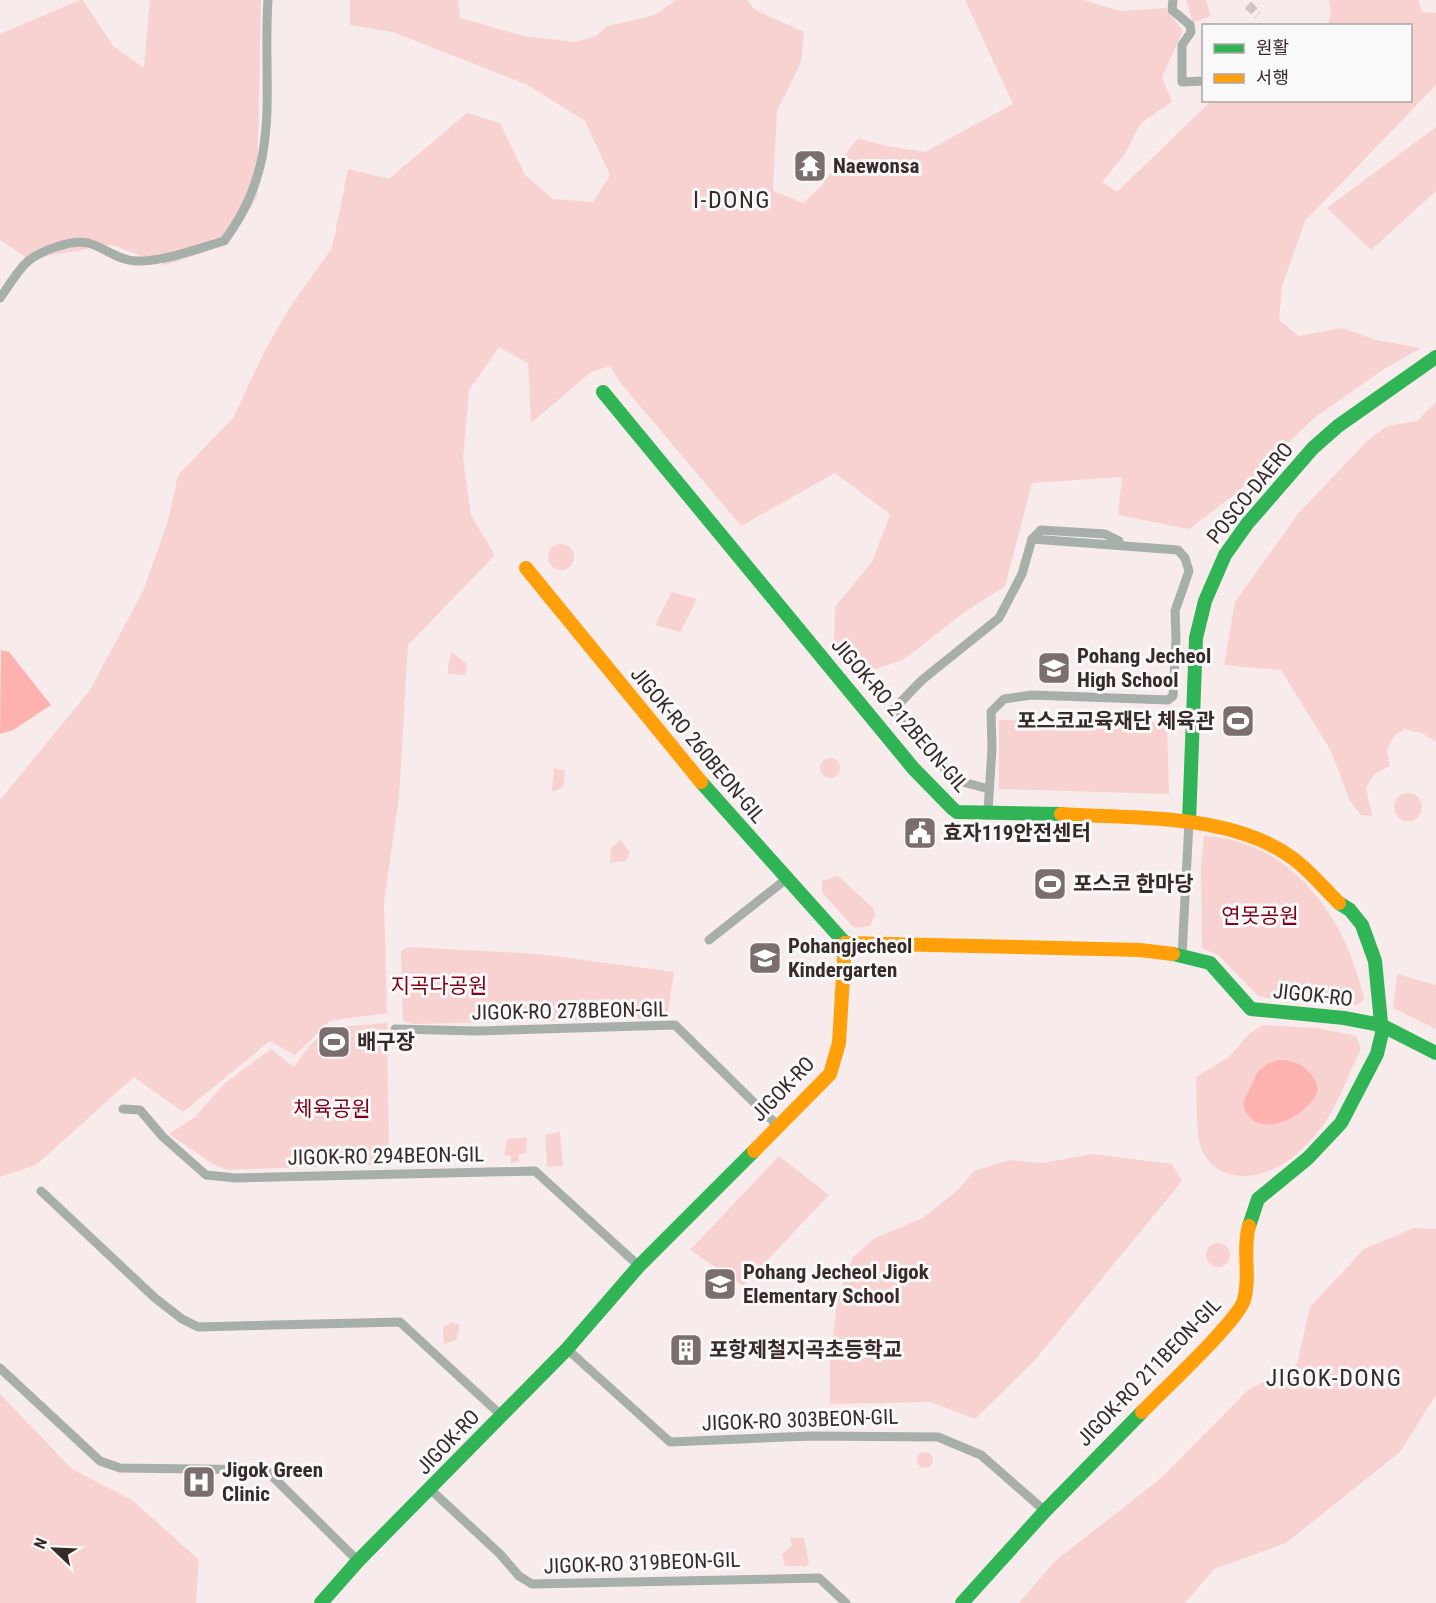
<svg xmlns="http://www.w3.org/2000/svg" width="1436" height="1603" viewBox="0 0 1436 1603" font-family="'Roboto Condensed','Noto Sans KR',sans-serif">
<rect width="100%" height="100%" fill="#f7ebeb"/>
<g fill="#f8d2d1">
<polygon points="80,0 83,0 113,46 144,68 150,0 261,0 257,197 228,244 166,265 112,245 28,259 0,240 0,34"/>
<polygon points="350,0 458,0 460,18 523,36 574,42 594,37 608,26 655,15 676,0 747,0 755,10 804,32 801,62 777,111 773,191 803,203 821,186 858,138 886,146 925,152 1013,104 965,0 1083,0 1121,11 1165,8 1183,31 1162,77 1172,102 1141,123 1124,155 1102,182 1117,192 1211,101 1410,100 1410,26 1328,25 1331,11 1329,0 1418,0 1422,12 1436,13 1436,85 1305,221 1282,286 1279,320 1299,336 1342,328 1376,340 1421,348 1384,369 1314,418 1238,492 1189,529 1118,515 1122,477 1032,483 1005,586 966,611 903,660 869,671 834,640 835,607 872,562 890,514 835,473 741,526 619,381 610,366 591,372 531,423 528,363 499,347 469,390 463,459 471,515 495,555 408,645 399,797 384,902 387,1013 330,1021 295,1055 270,1041 183,1112 134,1077 36,1165 0,1177 0,800 90,690 143,591 168,521 178,475 233,418 265,350 290,307 332,248 348,169 389,179 467,113 500,123 525,175 553,199 593,202 610,175 585,121 528,85 393,32 350,25"/>
<polygon points="1186,0 1206,0 1211,16 1193,23"/>
<polygon points="1436,127 1436,191 1371,250 1327,208"/>
<polygon points="1436,402 1436,742 1424,734 1405,729 1395,735 1387,750 1390,766 1374,774 1366,788 1372,816 1361,815 1350,801 1331,751 1281,670 1224,665 1235,602 1297,515 1367,441 1387,426 1417,421"/>
<circle cx="561" cy="557" r="13"/>
<polygon points="672,592 697,599 680,632 655,625"/>
<polygon points="451,652 467,664 465,675 447,674"/>
<polygon points="999,720 1167,722 1169,794 999,789"/>
<circle cx="830" cy="768" r="10"/>
<polygon points="554,768 565,771 563,787 552,792"/>
<circle cx="1408" cy="807" r="14"/>
<path d="M1204,836c89,4 143,84 160,163l-7,6 -91,-7 -8,-2 -40,-41 -16,-7 -1,-83z"/>
<polygon points="621,840 630,852 626,861 610,863 611,848"/>
<polygon points="838,876 873,908 875,915 870,926 854,928 822,892 822,881"/>
<polygon points="408,947 539,954 674,972 667,1018 413,1024 403,1021 401,951"/>
<polygon points="1397,974 1436,985 1436,1029 1393,1008"/>
<polygon points="387,1023 389,1156 385,1164 227,1170 213,1164 169,1134 195,1117 225,1083 271,1049 294,1067 311,1044 328,1028"/>
<path d="M1263,1025l54,3 39,8 5,13c-13,25 -21,52 -37,75 -22,30 -56,60 -95,50 -12,-3 -22,-12 -27,-24 -7,-17 -5,-53 -6,-73l33,-20 21,-24z"/>
<polygon points="560,1132 563,1166 547,1167 545,1135"/>
<polygon points="527,1137 526,1153 519,1154 519,1162 511,1163 511,1156 504,1155 507,1139"/>
<polygon points="1093,1154 1172,1164 1182,1181 1035,1360 975,1419 931,1402 830,1404 830,1361 837,1302 853,1257 875,1238 923,1218 959,1189 974,1171 1009,1160 1042,1163"/>
<polygon points="779,1156 829,1195 743,1286 690,1250"/>
<polygon points="1414,1228 1436,1229 1436,1395 1400,1452 1286,1543 1214,1569 1185,1603 1019,1603 1055,1561 1160,1479 1248,1390 1297,1364 1310,1307 1364,1249"/>
<circle cx="1218" cy="1255" r="12"/>
<polygon points="452,1322 460,1326 456,1340 444,1344 443,1327"/>
<polygon points="0,1394 72,1469 132,1500 199,1560 196,1603 0,1603"/>
<circle cx="925" cy="1460" r="8"/>
<polygon points="790,1537 804,1538 809,1563 806,1566 785,1566 782,1554 792,1546"/>
</g>
<g fill="#fdb2b0">
<polygon points="1,650 9,652 51,705 13,730 0,734"/>
<path d="M1278,1060c19,-1 37,11 40,30 -9,27 -66,55 -75,13l14,-30 10,-9z"/>
</g>
<g fill="none" stroke-linecap="round" stroke-linejoin="round">
<polyline stroke="#d1c4c4" stroke-width="9" stroke-dasharray="9 4.5" stroke-linecap="butt" points="1248,5 1258,15"/>
<g stroke="#a7afaa" stroke-width="9">
<polyline points="1173,0 1172,10 1190,25 1191,32 1182,45 1182,82 1204,81"/>
<path d="M0,298c8,-11 15,-23 24,-33 12,-13 46,-26 64,-22 16,4 29,17 47,18 29,1 61,-12 89,-20 60,-79 38,-151 44,-241"/>
<polyline points="989,789 955,780 893,710 922,680 999,618 1022,574 1032,539 1041,530 1105,534 1119,541"/>
<polyline points="988,811 992,748 991,712 1004,699 1032,695 1168,700 1173,696 1176,638 1175,611 1189,571 1185,558 1178,550 1032,539"/>
<polyline points="709,940 785,880"/>
<polyline points="1182,955 1189,822"/>
<polyline points="395,1029 478,1031 675,1025 777,1125"/>
<polyline points="123,1109 140,1110 163,1137 206,1175 236,1178 535,1171 639,1266"/>
<polyline points="41,1191 155,1298 182,1319 198,1327 400,1322 502,1416"/>
<polyline points="567,1349 670,1442 812,1436 938,1437 981,1455 1045,1511"/>
<polyline points="0,1368 100,1461 120,1468 266,1470 358,1561"/>
<polyline points="431,1490 500,1554 519,1576 532,1584 819,1578 846,1603"/>
</g>
<g stroke="#30b455" stroke-width="14">
<polyline points="603,392 913,768 952,808 957,812 1061,814"/>
<polyline points="701,782 845,943"/>
<polyline points="1189,822 1196,638 1205,601 1225,555 1247,524 1313,448 1338,426 1436,357"/>
<polyline points="1173,954 1210,963 1251,1009 1344,1018 1381,1025 1436,1053"/>
<polyline points="1249,1226 1258,1199 1308,1158 1341,1123 1377,1054 1382,1033 1375,961 1362,925 1350,910 1339,903"/>
<polyline points="321,1603 358,1561 567,1349 639,1266 754,1151"/>
<polyline points="962,1603 1045,1511 1142,1412"/>
</g>
<g stroke="#ff9f0a" stroke-width="14">
<polyline points="526,568 701,782"/>
<path d="M1061,814c76,5 178,-2 239,50 14,12 27,27 39,39"/>
<polyline points="845,943 1140,950 1173,954"/>
<polyline points="754,1151 830,1074 839,1043 845,943"/>
<path d="M1142,1412c19,-20 96,-91 102,-112 7,-24 -2,-50 5,-74"/>
</g>
</g>
<defs>
<g id="temple-square" transform="scale(1.725)"><rect x="-9" y="-9" width="18" height="18" rx="4" fill="#7b6e6d" stroke="#f9f9f9"/><path d="M0-6L5-2H3V0L6.5 2.5H4V6H1.5V3h-3V6H-4V2.5H-6.5L-3 0V-2H-5Z" fill="#fff"/></g>
<g id="school-square" transform="scale(1.725)"><rect x="-9" y="-9" width="18" height="18" rx="4" fill="#7b6e6d" stroke="#f9f9f9"/><path d="M0-5L7-2L0 1L-7-2ZM-4 1L0 2.5L4 1V4Q0 6-4 4Z" fill="#fff"/></g>
<g id="stadium-square" transform="scale(1.725)"><rect x="-9" y="-9" width="18" height="18" rx="4" fill="#7b6e6d" stroke="#f9f9f9"/><path d="M0-5a6.5 5 0 1 0 0 10a6.5 5 0 1 0 0-10ZM-3.5-1.8h7v3.6h-7Z" fill="#fff"/></g>
<g id="civic-square" transform="scale(1.725)"><rect x="-9" y="-9" width="18" height="18" rx="4" fill="#7b6e6d" stroke="#f9f9f9"/><path d="M-.6-6.5H3V-4.5H.6V-3L4-1V1h2V6H-6V1h2V-1L-.6-3ZM-1.2 2.5V6h2.4V2.5Z" fill="#fff"/></g>
<g id="building-square" transform="scale(1.725)"><rect x="-9" y="-9" width="18" height="18" rx="4" fill="#7b6e6d" stroke="#f9f9f9"/><path d="M-4-6H4V6H1V3H-1V6H-4ZM-2.5-4.3h1.7v1.8h-1.7ZM.8-4.3h1.7v1.8H.8ZM-2.5-1h1.7V.8h-1.7ZM.8-1h1.7V.8H.8Z" fill="#fff"/></g>
<g id="hospital-square" transform="scale(1.725)"><rect x="-9" y="-9" width="18" height="18" rx="4" fill="#7b6e6d" stroke="#f9f9f9"/><path d="M-5-5h3v3.5h4V-5h3V5h-3V1.5h-4V5h-3Z" fill="#fff"/></g>
</defs>
<g fill-rule="evenodd">
<use href="#temple-square" x="810" y="166"/>
<use href="#school-square" x="1054" y="668"/>
<use href="#stadium-square" x="1238" y="721"/>
<use href="#civic-square" x="920" y="833"/>
<use href="#stadium-square" x="1050" y="884"/>
<use href="#school-square" x="765" y="958"/>
<use href="#stadium-square" x="334" y="1042"/>
<use href="#school-square" x="720" y="1284"/>
<use href="#building-square" x="686" y="1350"/>
<use href="#hospital-square" x="199" y="1482"/>
</g>
<g text-anchor="middle" stroke-width="6" stroke-linejoin="round" paint-order="stroke">
<g font-size="21" font-weight="bold" fill="#382a29" stroke="#f9f9f9" text-anchor="start">
<text x="833" y="173">Naewonsa</text>
<text x="1077" y="663">Pohang Jecheol<tspan x="1077" dy="24">High School</tspan></text>
<text x="1215" y="728" text-anchor="end">포스코교육재단 체육관</text>
<text x="943" y="840">효자119안전센터</text>
<text x="1073" y="891">포스코 한마당</text>
<text x="788" y="953">Pohangjecheol<tspan x="788" dy="24">Kindergarten</tspan></text>
<text x="357" y="1049">배구장</text>
<text x="743" y="1279">Pohang Jecheol Jigok<tspan x="743" dy="24">Elementary School</tspan></text>
<text x="709" y="1357">포항제철지곡초등학교</text>
<text x="222" y="1477">Jigok Green<tspan x="222" dy="24">Clinic</tspan></text>
</g>
<g font-size="21" fill="#382a29" stroke="#f9f9f9">
<text transform="translate(1250 493) rotate(-51)" y="7">POSCO-DAERO</text>
<text transform="translate(900 715) rotate(49)" y="7">JIGOK-RO 212BEON-GIL</text>
<text transform="translate(698 745) rotate(50)" y="7">JIGOK-RO 260BEON-GIL</text>
<text transform="translate(1313 995) rotate(6)" y="7">JIGOK-RO</text>
<text transform="translate(570 1011) rotate(-1)" y="7">JIGOK-RO 278BEON-GIL</text>
<text transform="translate(783 1089) rotate(-46)" y="7">JIGOK-RO</text>
<text transform="translate(386 1156) rotate(-1)" y="7">JIGOK-RO 294BEON-GIL</text>
<text transform="translate(1149 1372) rotate(-46)" y="7">JIGOK-RO 211BEON-GIL</text>
<text transform="translate(800 1420) rotate(-2)" y="7">JIGOK-RO 303BEON-GIL</text>
<text transform="translate(448 1442) rotate(-46)" y="7">JIGOK-RO</text>
<text transform="translate(642 1563) rotate(-2)" y="7">JIGOK-RO 319BEON-GIL</text>
</g>
<g font-size="21" fill="#81011a" stroke="#f9f9f9">
<text x="1260" y="923">연못공원</text>
<text x="439" y="993">지곡다공원</text>
<text x="332" y="1116">체육공원</text>
</g>
<g font-size="24" letter-spacing="1.5" fill="#382a29" stroke="#f9f9f9">
<text x="732" y="208">I-DONG</text>
<text x="1334" y="1386">JIGOK-DONG</text>
</g>
</g>
<rect x="1202" y="24" width="210" height="78" fill="#f9f9f9" stroke="#aca6a6" stroke-width="1.5"/>
<rect x="1214" y="44" width="30" height="9" fill="#30b455" stroke="#aca6a6" stroke-width="1.5"/>
<text x="1256" y="54" font-size="18" fill="#382a29">원활</text>
<rect x="1214" y="74" width="30" height="9" fill="#ff9f0a" stroke="#aca6a6" stroke-width="1.5"/>
<text x="1256" y="84" font-size="18" fill="#382a29">서행</text>
<g transform="translate(54 1549) rotate(293)" stroke="#f9f9f9" stroke-width="4.5" paint-order="stroke">
<path d="M0-4.5L10 22L0 15L-10 22Z" fill="#382a29"/>
<text y="-9" font-size="16" font-weight="bold" text-anchor="middle" fill="#382a29">N</text>
</g>
</svg>
